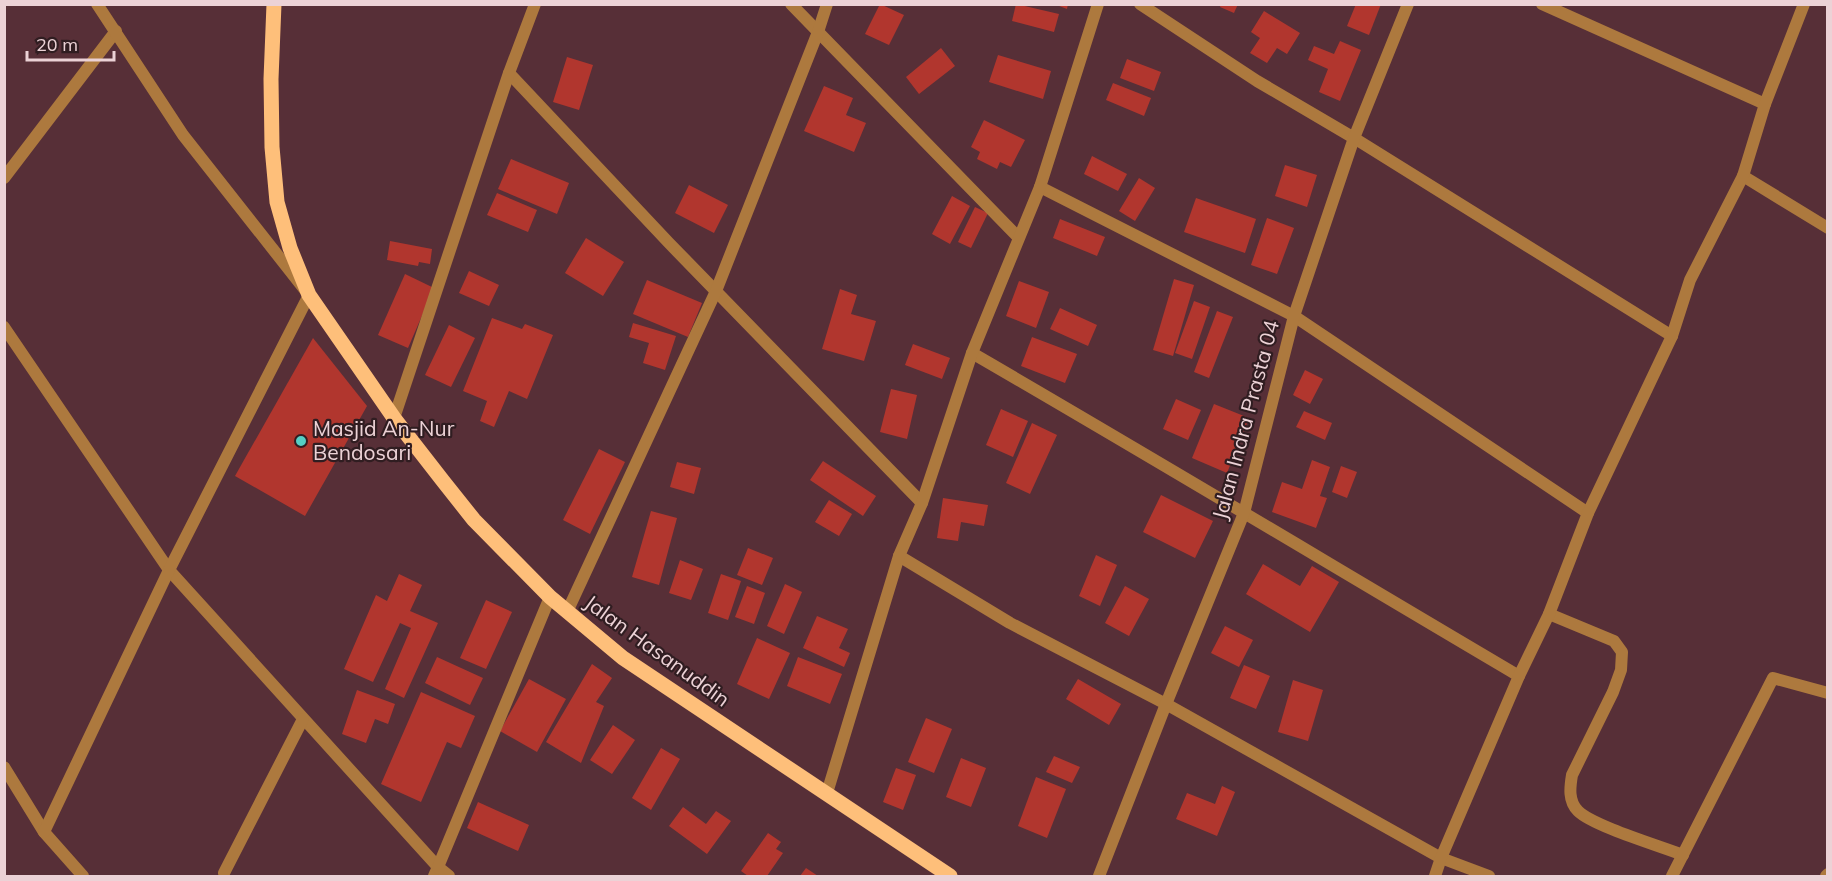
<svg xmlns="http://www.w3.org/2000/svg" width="1832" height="881" viewBox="0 0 1832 881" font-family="Mulish,sans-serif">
<rect width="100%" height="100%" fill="#572f37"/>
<g fill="#b1362e">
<polygon points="880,4 904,15 889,45 865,34"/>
<polygon points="1016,4 1059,14 1054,32 1012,21"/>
<polygon points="1054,4 1068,4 1067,9"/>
<polygon points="1221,4 1238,4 1234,13 1220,7"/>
<polygon points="1356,4 1381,4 1369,35 1347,26"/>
<polygon points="1264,11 1300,33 1287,54 1277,48 1267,63 1250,53 1260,38 1251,32"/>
<polygon points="1340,41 1361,50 1340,101 1319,92 1328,69 1308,60 1314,46 1334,54"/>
<polygon points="941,48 955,66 919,94 906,77"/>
<polygon points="998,55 1051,71 1043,99 989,82"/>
<polygon points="567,57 593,65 579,110 553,102"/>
<polygon points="1127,59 1161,72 1154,91 1120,78"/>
<polygon points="1113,83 1151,98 1144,116 1106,100"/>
<polygon points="824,86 853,98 846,115 866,123 854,152 804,131"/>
<polygon points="984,120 1025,140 1011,167 1000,162 997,169 977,159 980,152 971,147"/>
<polygon points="1092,156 1127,174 1118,191 1084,174"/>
<polygon points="511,159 569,183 557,214 498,189"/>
<polygon points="1285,165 1317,175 1307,207 1275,196"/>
<polygon points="1139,178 1155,188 1135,221 1119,211"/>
<polygon points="689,185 728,205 714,233 675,213"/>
<polygon points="497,193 537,210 528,232 487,215"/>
<polygon points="952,196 970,206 950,244 932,234"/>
<polygon points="1196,198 1256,219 1245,253 1184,232"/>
<polygon points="975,207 988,213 971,248 958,242"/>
<polygon points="1267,218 1294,228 1277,274 1251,265"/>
<polygon points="1060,219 1105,237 1097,256 1053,238"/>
<polygon points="586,238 624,262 603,296 565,273"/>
<polygon points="390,241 432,249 430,264 419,262 418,266 387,260"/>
<polygon points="469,271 499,285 489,306 459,293"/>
<polygon points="405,274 434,288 408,348 378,335"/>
<polygon points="1174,279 1194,285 1173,356 1153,350"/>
<polygon points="647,280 702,303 688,337 633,314"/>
<polygon points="1019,281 1049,292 1036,328 1006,316"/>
<polygon points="840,289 857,295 851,314 876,321 864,361 822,349"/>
<polygon points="1194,301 1210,307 1192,359 1175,353"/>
<polygon points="1060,308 1097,325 1088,346 1050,329"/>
<polygon points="1217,311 1233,317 1209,378 1194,372"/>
<polygon points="492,318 522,329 525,324 553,335 527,399 509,391 494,427 480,421 487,401 463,391"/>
<polygon points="633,323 676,336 665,370 643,363 649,343 629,337"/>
<polygon points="449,325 475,338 451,387 425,375"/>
<polygon points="1032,337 1077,354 1065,383 1021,366"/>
<polygon points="313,338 367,406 305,516 235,476"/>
<polygon points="913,344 950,358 942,379 905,365"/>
<polygon points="1305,370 1323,379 1310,404 1293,395"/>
<polygon points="891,389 917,395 907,439 880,432"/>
<polygon points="1176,399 1201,410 1188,440 1163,429"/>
<polygon points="1214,404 1249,418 1227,473 1192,458"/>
<polygon points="1001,409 1028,421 1013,457 986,445"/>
<polygon points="1304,411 1332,423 1325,440 1296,427"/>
<polygon points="1032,423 1057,435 1030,494 1006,483"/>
<polygon points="599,449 625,462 590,534 563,520"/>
<polygon points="1312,460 1330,467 1320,496 1327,498 1316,528 1272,512 1282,482 1302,489"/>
<polygon points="823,461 876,496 863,516 810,480"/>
<polygon points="677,462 701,468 694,494 670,487"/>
<polygon points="1341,466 1357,472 1347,498 1332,492"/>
<polygon points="1161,495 1213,521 1195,558 1143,532"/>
<polygon points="943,498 988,505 984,526 961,522 958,541 937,538"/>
<polygon points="829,500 852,514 839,536 815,522"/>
<polygon points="651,511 677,518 659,585 632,577"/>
<polygon points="748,548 773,558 762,585 737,575"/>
<polygon points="1096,555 1117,565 1100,606 1079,596"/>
<polygon points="680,560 703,569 691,600 669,593"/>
<polygon points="1263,564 1300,586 1312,566 1339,582 1310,632 1246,594"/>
<polygon points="399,574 422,585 410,611 438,623 404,698 385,689 411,628 400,623 373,682 344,669 376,595 387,601"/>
<polygon points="721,574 741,581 728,620 708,613"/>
<polygon points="785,584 802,592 784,634 767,626"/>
<polygon points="747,586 765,593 754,624 735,617"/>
<polygon points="1125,586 1149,599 1129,636 1105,623"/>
<polygon points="486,600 512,612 486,669 460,658"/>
<polygon points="817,616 848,629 839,648 850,653 844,667 803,648"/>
<polygon points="1225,626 1253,640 1239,667 1211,653"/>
<polygon points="757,638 790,653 769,699 737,684"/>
<polygon points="437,657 483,678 470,705 425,683"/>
<polygon points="798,657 842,674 830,704 787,686"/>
<polygon points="592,664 612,678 596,702 604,706 581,763 546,742"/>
<polygon points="1244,665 1270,676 1256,709 1230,698"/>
<polygon points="529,679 566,699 537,752 500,731"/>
<polygon points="1078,679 1121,704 1109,725 1066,699"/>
<polygon points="1293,680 1323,690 1308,741 1278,732"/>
<polygon points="357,690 395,704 388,724 375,719 366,743 342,734"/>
<polygon points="421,692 475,716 461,748 447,742 421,802 381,784"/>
<polygon points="926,718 952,729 934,773 908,762"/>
<polygon points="613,725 635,740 612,774 590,760"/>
<polygon points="661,748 680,759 651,810 632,798"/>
<polygon points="1054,756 1080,767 1072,783 1046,772"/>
<polygon points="961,758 986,768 971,807 946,797"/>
<polygon points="896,768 916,775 903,810 883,802"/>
<polygon points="1036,777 1066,789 1047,838 1018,826"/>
<polygon points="1222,786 1235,792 1217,836 1176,819 1187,793 1215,804"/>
<polygon points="478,802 529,825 518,851 467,828"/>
<polygon points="683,807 706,824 716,811 731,821 707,854 669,826"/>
<polygon points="768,833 781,842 776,849 783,853 767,876 748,876 741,871"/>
<polygon points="806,868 818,876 800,876"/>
</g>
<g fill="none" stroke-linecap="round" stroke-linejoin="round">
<g stroke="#ad793e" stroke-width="12">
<polyline points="791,4 1018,237"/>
<polyline points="1140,4 1257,81 1354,138 1672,336"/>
<polyline points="1542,4 1765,104"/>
<polyline points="509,73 669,243 922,503"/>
<polyline points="1743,176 1828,228"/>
<polyline points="4,178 116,31"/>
<polyline points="1040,187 1294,316 1588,513"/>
<polyline points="4,327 169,570 438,867 434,876"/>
<path d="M972,353c183,106 364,215 547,323"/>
<polyline points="394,418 509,73 535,4"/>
<polyline points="899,556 1010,623 1166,704 1441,858 1489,876"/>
<polyline points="567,612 716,291 818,32 827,4"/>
<path d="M1549,614l65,27 8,11 -1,18 -8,22 -41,83c-2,12 -4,26 6,36 15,15 82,35 105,44"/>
<polyline points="4,767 44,832 83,876"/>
<polyline points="827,793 899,556 922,503 972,353 1040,187 1098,4"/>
<polyline points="44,832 169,570 309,295 183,135 97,4"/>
<polyline points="224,873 303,719"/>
<polyline points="449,876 438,867 550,597"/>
<polyline points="1099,876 1166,704 1244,513 1294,316 1354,138 1408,4"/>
<polyline points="1435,876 1441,858 1519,676 1549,614 1588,513 1672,336 1690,280 1743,176 1765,104 1804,4"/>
<polyline points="1672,876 1773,678 1828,693"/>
<polyline points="1826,876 1828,874"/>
</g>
<polyline stroke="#febf7a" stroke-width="15" points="274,4 271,79 272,147 277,202 290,248 309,295 394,418 443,481 474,520 550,597 623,658 950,876"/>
</g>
<circle fill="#56cec4" stroke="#301d21" stroke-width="2" cx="301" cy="441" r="6"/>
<g text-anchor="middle" stroke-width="4.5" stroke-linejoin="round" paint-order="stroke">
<g font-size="21" fill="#ecd2d6" stroke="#301d21">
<text transform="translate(1246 420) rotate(-75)" y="7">Jalan Indra Prasta 04</text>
<text transform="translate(657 651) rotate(36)" y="7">Jalan Hasanuddin</text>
</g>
<g font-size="21" fill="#ecd2d6" stroke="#301d21" text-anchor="start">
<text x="313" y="436">Masjid An-Nur<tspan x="313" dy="24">Bendosari</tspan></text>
</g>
</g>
<rect width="1832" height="881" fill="none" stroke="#ecd2d6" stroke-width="12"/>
<path d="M27 51v9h87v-9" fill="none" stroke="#ecd2d6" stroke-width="3"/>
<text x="36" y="51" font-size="18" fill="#ecd2d6" stroke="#301d21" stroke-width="4.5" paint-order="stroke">20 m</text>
</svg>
